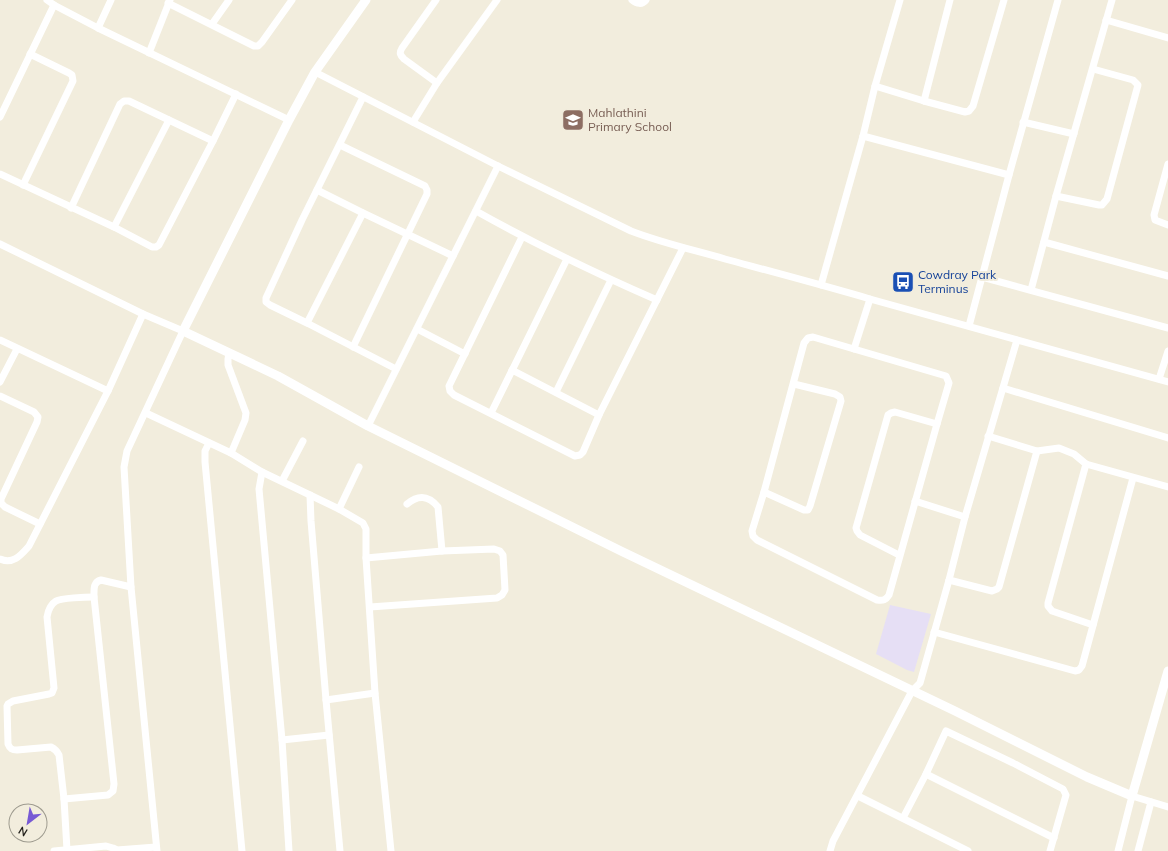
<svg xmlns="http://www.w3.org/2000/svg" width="1168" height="851" viewBox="0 0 1168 851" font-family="Mulish,sans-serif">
<rect width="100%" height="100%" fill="#f2eddd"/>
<polygon fill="#e6dff5" points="890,605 931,614 914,672 907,670 876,654"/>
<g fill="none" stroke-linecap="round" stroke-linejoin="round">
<g stroke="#fff" stroke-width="7">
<polyline points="47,0 54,5 98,28 289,120"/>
<path d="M436,0l-34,48c-3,5 -2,7 2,11l33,24"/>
<path d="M632,0c5,4 10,5 14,0"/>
<polyline points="168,3 254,46 258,46 262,42 292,0"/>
<polyline points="1106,20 1168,38"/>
<polyline points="212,24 229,0"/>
<polyline points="98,28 111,0"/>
<polyline points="149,53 170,0"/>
<path d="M315,72l183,94 133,65c31,12 63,19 94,28 48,13 97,26 145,40l298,83"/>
<polyline points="875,86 924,101 965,112 969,111 973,106 1004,0"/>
<polyline points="363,97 302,220 266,298 266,302 270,305 307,323 396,369"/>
<polyline points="924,101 950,0"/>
<polyline points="0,117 54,5"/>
<polyline points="413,122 437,83 497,0"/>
<polyline points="1023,122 1074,134"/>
<polyline points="863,136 1009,175"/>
<polyline points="340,145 425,186 427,190 427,194 353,347"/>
<polyline points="1168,164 1154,215 1155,220 1168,225"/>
<polyline points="0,174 114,227 152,247 156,247 159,245 213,141 236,94"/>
<polyline points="23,185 73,81 72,75 69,73 30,54"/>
<polyline points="317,190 363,213 453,256"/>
<polyline points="1056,196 1099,205 1102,205 1107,199 1138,85 1133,80 1093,69"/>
<polyline points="71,208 120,104 124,101 129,101 213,141"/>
<path d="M476,211c59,33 119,62 181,89"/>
<polyline points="114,227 169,120"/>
<polyline points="522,237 449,386 450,391 454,395 575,456 580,455 583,452 599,415 683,248"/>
<polyline points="1044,242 1168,276"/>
<polyline points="0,244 143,314 183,331 127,451 124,467 131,587 157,851"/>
<polyline points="982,277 1168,328"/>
<polyline points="821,285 863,136 875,86 900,0"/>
<polyline points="1031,290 1056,196 1112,0"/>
<polyline points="307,323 363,213"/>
<polyline points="969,326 1009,175 1058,0"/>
<polyline points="417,329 465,354"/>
<path d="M813,337l133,39 3,7 -12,41 -48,171c-3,5 -6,6 -12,5l-120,-60 -4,-4 -1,-5 12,-39 40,-149 4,-5z"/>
<polyline points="0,340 108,391"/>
<polyline points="854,349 870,299"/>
<polyline points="229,353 228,359 228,365 246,413 245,420 231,453"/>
<polyline points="512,370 599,415"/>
<polyline points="1159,379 1168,351"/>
<polyline points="0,382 17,349"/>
<polyline points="1003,388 1168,438"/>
<polyline points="556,392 611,280"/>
<polyline points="0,396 34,412 38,417 37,422 1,499 1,503 5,507 40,524"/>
<polyline points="146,413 231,453 262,472 339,509 363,523 366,529 366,558 375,693 391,851"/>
<polyline points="491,413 567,259"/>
<polyline points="368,426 498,166"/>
<polyline points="988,436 1037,451 1059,448 1074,454 1086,464 1168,487"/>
<polyline points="209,443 205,451 205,462 242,851"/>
<polyline points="1086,464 1048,603 1048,606 1052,611 1093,625"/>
<polyline points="262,472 259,489 282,740 289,851"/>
<polyline points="282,481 303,441"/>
<polyline points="764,492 804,510 808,510 810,506 841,401 840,397 835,394 794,384"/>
<polyline points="310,495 311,521 326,700 340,851"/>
<polyline points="915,501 965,517"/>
<path d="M407,504c11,-9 21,-9 31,3l4,44"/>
<polyline points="339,509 359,467"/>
<polyline points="899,555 860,535 857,531 856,528 888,415 891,413 895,412 937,424"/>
<polyline points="366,558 442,551 494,549 500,551 503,555 505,590 502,595 497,598 370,607"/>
<path d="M0,559c13,6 21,-4 29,-13l79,-155 35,-77"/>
<polyline points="949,580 992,591 997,589 999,587 1037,451"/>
<polyline points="934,632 1075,671 1079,670 1082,666 1133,478"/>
<polyline points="326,700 375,693"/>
<polyline points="282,740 329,735"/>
<polyline points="926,774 1054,838"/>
<polyline points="858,796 968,851"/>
<path d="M64,799l-5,-44c-2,-4 -4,-6 -8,-8l-34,3c-5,0 -7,-1 -9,-6l-1,-38 1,-2 5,-3 36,-7 3,-1 2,-5 -7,-71c1,-6 4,-13 9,-16 5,-3 30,-4 38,-4"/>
<polyline points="903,818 926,774 946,731 1013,763 1063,789 1066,795 1050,851"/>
<path d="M67,850l-3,-51 44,-4 5,-4 1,-7 -20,-187c0,-8 -1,-15 7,-17l30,7"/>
<polyline points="54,851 106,846 113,848 117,850 156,847"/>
<polyline points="830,851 833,841 912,691 920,683 949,580 965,517 1017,340"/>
<polyline points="1118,851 1132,796 1168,807"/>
<polyline points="1138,851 1151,802"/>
</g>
<polyline stroke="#fff" stroke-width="9" points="366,0 315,72 289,120 183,331 278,376 368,426 623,552 955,711 1087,777 1132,796 1168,671"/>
</g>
<defs>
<g id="school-square" transform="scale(1.15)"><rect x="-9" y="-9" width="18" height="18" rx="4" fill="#8d6e63" stroke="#f2eddd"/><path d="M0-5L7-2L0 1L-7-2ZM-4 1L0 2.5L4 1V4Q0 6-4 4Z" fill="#fff"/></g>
<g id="bus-square" transform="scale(1.15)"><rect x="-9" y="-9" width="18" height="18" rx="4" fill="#1a4fb4" stroke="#f2eddd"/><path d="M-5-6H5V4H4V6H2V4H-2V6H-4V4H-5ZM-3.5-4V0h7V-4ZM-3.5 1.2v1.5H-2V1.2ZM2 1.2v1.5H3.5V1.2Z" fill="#fff"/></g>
</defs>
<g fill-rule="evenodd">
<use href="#school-square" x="573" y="120"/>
<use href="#bus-square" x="903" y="282"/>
</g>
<g text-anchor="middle" stroke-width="4" stroke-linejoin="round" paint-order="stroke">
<g font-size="12" fill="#785e54" stroke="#f2eddd" text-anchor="start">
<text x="588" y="117">Mahlathini<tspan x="588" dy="14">Primary School</tspan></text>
</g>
<g font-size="12" fill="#164399" stroke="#f2eddd" text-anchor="start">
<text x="918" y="279">Cowdray Park<tspan x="918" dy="14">Terminus</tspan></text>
</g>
</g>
<g transform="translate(28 823) rotate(211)"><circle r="19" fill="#f2eddd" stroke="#9e9b8f"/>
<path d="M0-3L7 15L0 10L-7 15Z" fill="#7759d4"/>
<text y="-6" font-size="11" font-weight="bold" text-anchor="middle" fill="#211f19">N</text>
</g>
</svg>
